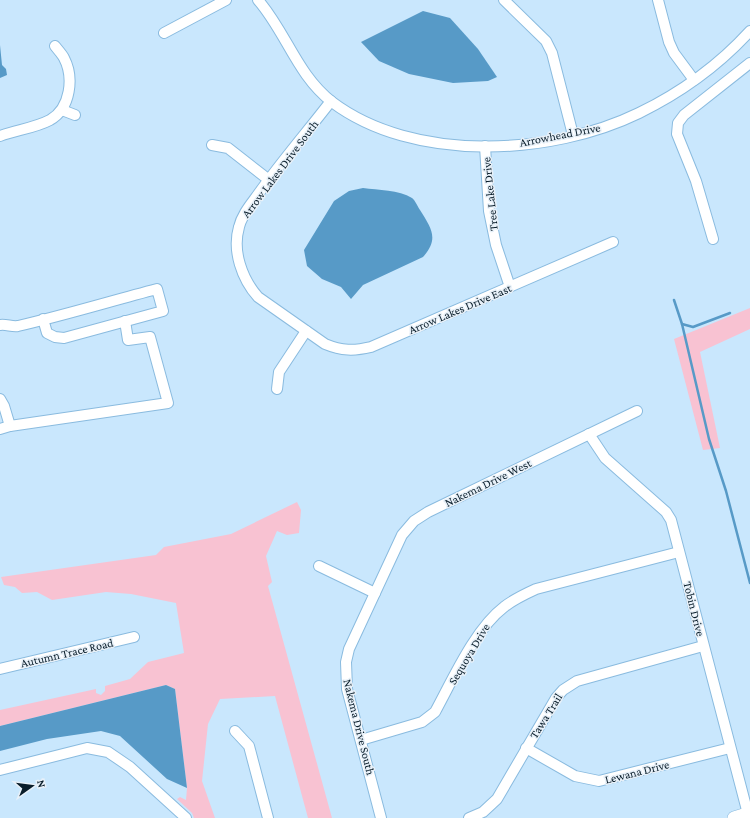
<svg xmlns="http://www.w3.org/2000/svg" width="750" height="818" viewBox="0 0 750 818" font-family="'Crimson Pro',serif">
<rect width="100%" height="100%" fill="#c9e7fd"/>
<g fill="#f8c2d2">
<polygon points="750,308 750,329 700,352 720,448 703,450 674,339"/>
<polygon points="297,502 301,510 299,533 287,535 277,531 266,556 272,582 268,586 332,818 308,818 275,696 220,699 208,724 202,781 215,818 194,818 192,813 177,799 180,797 186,800 187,788 175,689 166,685 0,726 0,710 96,689 96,693 101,695 105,691 105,686 130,679 148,662 184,653 176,603 131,594 106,592 52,600 37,592 22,593 15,587 4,585 1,577 156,555 164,547 231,534"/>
</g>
<g fill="#579ac7">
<polygon points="423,11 450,18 478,49 497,77 488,81 453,83 409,74 379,61 361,42"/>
<polygon points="0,45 2,65 6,69 7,75 0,78"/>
<path d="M363,188c15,2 36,2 49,10 3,2 6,9 8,12 12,19 19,29 3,47l-60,28 -12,14 -10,-12 -19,-8 -15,-13 -3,-16 30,-49 15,-10z"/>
<polygon points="166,685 175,689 187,788 167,779 120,736 101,731 47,739 0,751 0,726"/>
</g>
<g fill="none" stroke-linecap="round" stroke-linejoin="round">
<g stroke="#579ac7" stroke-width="2.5">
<polyline points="674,300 682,324 709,439 726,491 750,583"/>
<polyline points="682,324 693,327 730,313"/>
</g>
<g stroke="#8abbdf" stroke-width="12">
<g id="minor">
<path d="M258,0c28,32 39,75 74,102 81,61 219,54 307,11 41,-20 80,-48 111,-82"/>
<polyline points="504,0 546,41 552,53 573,135"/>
<polyline points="658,0 669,42 674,53 694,80"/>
<polyline points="164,33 226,0"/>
<path d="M331,101c-24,31 -49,60 -72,92 -7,10 -17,21 -20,34 -7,24 3,52 19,70l67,47c17,7 29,7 46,3l242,-105"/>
<polyline points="62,110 75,115"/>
<path d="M0,136c16,-6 35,-8 50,-16 21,-12 24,-43 14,-62 -2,-4 -6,-8 -9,-12"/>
<polyline points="212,145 228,148 269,180"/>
<polyline points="485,146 489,211 496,245 510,287"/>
<polyline points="713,239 696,181 677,134 678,123 684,115 750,63"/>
<path d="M0,325c6,-1 12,2 18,1 47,-11 93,-25 139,-37l6,22 -99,27 -9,-1 -8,-4 -4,-14"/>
<polyline points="277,389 279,372 306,331"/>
<polyline points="0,399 4,406 10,426 0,429"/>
<polyline points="10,426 168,403 150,337 128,340 125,321"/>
<polyline points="589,434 605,458 666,512 671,520 748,814"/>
<polyline points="319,566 375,593"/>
<polyline points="0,669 134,637"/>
<polyline points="235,731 249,746 268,818"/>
<path d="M361,740l61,-18 13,-10c18,-33 40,-83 69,-105 10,-8 21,-13 32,-18l143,-37"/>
<polyline points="526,748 575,776 599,781 730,748"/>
<polyline points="0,770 87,748 108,752 130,767 186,818"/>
<polyline points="381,818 347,689 346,662 349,649 402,535 414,521 428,512 637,411"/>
<polyline points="469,818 483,812 497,799 556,698 563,690 577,681 703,646"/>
</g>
</g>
<g stroke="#8abbdf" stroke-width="14">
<polyline id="major" points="734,818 750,813"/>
</g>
<use href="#minor" stroke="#fff" stroke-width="10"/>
<use href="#major" stroke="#fff" stroke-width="13"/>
</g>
<g text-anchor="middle" stroke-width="3" stroke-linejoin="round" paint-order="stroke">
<g font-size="12" fill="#091d2a" stroke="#e8f1f9">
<text transform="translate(560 135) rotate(-11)" y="4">Arrowhead Drive</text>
<text transform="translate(280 169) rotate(-53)" y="4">Arrow Lakes Drive South</text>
<text transform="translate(490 194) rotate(-96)" y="4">Tree Lake Drive</text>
<text transform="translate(460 309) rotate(-23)" y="4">Arrow Lakes Drive East</text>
<text transform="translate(488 483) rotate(-26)" y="4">Nakema Drive West</text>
<text transform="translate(694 609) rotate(76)" y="4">Tobin Drive</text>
<text transform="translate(67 653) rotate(-13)" y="4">Autumn Trace Road</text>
<text transform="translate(469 654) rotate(-59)" y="4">Sequoya Drive</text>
<text transform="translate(546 716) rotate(-58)" y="4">Tawa Trail</text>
<text transform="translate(359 727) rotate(76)" y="4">Nakema Drive South</text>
<text transform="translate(637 772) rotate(-14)" y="4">Lewana Drive</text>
</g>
</g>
<g transform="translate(32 786) rotate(76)" stroke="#e8f1f9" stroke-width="3" paint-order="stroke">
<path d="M0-3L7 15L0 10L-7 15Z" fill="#091d2a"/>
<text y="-6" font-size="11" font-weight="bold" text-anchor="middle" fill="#091d2a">N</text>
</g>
</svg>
